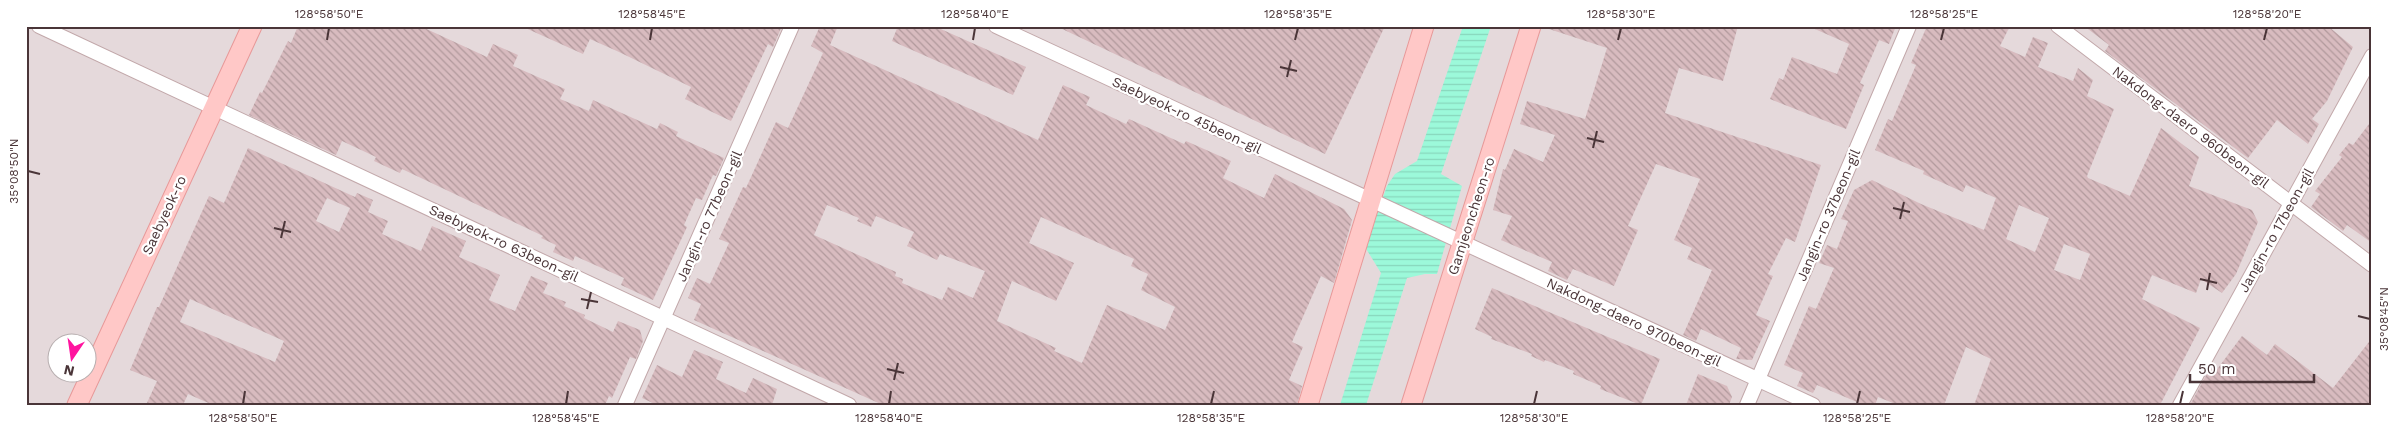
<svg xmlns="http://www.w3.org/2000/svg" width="2398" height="431" viewBox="0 0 2398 431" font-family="'Work Sans',sans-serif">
<defs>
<pattern id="water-rules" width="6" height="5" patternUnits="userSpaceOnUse" patternTransform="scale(1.25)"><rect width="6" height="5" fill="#9cf9da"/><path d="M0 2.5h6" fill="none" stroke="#88d6bc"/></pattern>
<pattern id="building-back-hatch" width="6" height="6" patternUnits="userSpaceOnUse" patternTransform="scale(1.25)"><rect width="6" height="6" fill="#d8bbbf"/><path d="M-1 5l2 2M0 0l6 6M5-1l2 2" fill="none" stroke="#b1999c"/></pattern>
</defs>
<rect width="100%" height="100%" fill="#f5e7e8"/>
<path fill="#e5d9db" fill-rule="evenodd" d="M26,26h2346v379h-2346zM58,344h30v30h-30z"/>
<polygon fill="url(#water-rules)" points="1463,26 1491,26 1441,174 1462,186 1437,274 1425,274 1407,278 1366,405 1340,405 1381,273 1365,247 1387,186 1395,174 1417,161"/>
<g fill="url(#building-back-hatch)" fill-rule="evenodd">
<polygon points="298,26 420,26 487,57 493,44 518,55 513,66 565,89 560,99 589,111 593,100 657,129 660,123 678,132 676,136 724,158 716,176 713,175 702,200 696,198 684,225 687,227 653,300 621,285 624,278 575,256 573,261 553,252 556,245 541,238 543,236 402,169 400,173 374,161 376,157 342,141 336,155 249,115 260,92 262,93 288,41 291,43"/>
<polygon points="521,26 782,26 773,47 768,44 731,121 685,99 691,87 619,52 590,39 583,54"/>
<path d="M820,26h18l-8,19 208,95 25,-55 27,12 -4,8 40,19 3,-5 55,25 2,-3 45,20 -8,17 41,20 11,-24 69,35 8,11 -18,63 -13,-7 -29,66 11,5 -14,33 13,6 -5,19h-414l-189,-85 7,-16 -13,-6 9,-20 13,6 19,-41 -10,-4 24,-52 3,1 30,-66 12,6 35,-75 -12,-7zM827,205l32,13 -2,3 14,6 5,-11 38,16 -7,14 30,14 3,-6 45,17 -12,27 -25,-11 -6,13 -40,-17 1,-4 -8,-3 1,-4 -82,-37zM1041,217l93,42 -3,7 17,8 -7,16 34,17 -10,23 -58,-25 -25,58 -28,-12 2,-3 -59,-27 15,-40 44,20 18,-38 -45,-20z"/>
<polygon points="898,26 934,26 1026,67 1013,95 892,41"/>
<polygon points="1056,26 1385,26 1325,154"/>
<polygon points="1549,26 1738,26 1723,81 1679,68 1665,113 1821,165 1795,242 1786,238 1768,274 1773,276 1756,315 1770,321 1752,360 1736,359 1741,348 1701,329 1696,341 1683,335 1712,270 1687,259 1692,248 1674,240 1700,179 1656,164 1628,226 1638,230 1614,286 1573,269 1567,280 1548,271 1552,262 1501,240 1512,216 1493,210 1503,169 1505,170 1514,149 1543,162 1555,135 1520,124 1527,101 1585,119 1607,48 1549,29"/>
<polygon points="1808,26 1896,26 1889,44 1879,40 1860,83 1864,85 1846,129 1770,99 1779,78 1783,80 1792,57 1837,74 1849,44"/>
<path d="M1927,26h83l-10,20 25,11 8,-20 15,6 -10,24 35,14 5,-13 15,12 -6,16 27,13 -27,67 1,2 42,18 31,-68 38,29 -10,29 63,24 6,12 -22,52 -14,19 -21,-14 -5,14 -44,-18 -10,24 58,29 -40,77h-186l17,-46 -25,-12 -22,58h-46l-20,-8 -3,8h-11l-47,-20 -4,8 -16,-7 6,-13 -19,-8 25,-59 7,3 18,-41 -15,-5 8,-18 10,4 11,-28 -7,-2 13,-29 18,-10 49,24 63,26 12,-32 -30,-13 -3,7 -40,-18 1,-3 -49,-21 13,-31 4,2 24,-56 -5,-2zM2019,205l30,13 -14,34 -29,-13zM2064,244l26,10 -10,26 -26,-10z"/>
<polygon points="2084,26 2328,26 2353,47 2327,101 2312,119 2319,124 2308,144 2277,120 2248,158 2105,51 2109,45"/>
<polygon points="2372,120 2372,243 2347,225 2343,231 2311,207 2320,194 2315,191 2342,157 2339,155 2349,143 2353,145"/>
<path d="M248,148l107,49 2,-4 16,7 -5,12 20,9 -6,13 39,17 11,-25 34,15 -7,16 41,18 -11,25 26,11 16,-35 17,7 -5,10 23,9 -2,4 21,9 -1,3 29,14 5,-11 22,9 3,11 -7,18 -6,-2 -18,41 -3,-2 -4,9h-392l-25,-11 -5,11h-37l11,-24 -27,-11 27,-63h2l50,-111 15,7zM327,198l23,10 -11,24 -23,-11zM190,299l94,42 -9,21 -95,-40z"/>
<polygon points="1492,288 1660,359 1641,405 1600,389 1601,386 1573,374 1574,371 1545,360 1544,362 1531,356 1532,354 1491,339 1492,337 1475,329"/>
<polygon points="2242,336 2267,355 2275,344 2333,388 2372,338 2372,405 2190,405 2210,368 2215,372"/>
<polygon points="694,350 723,362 716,379 746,393 753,378 777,389 772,405 657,405 642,398 657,365 682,377"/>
<polygon points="1698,374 1727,386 1732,397 1729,405 1686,405"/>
</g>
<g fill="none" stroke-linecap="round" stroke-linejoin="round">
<g stroke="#c2a8aa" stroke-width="16">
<g id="street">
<polyline points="39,26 849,405"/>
<path d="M996,26c272,127 545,252 817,379"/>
<polyline points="2058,26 2372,265"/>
<polyline points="625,405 792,26"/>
<polyline points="1747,405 1909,26"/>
<polyline points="2180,405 2372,56"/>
</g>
</g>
<g stroke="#e79999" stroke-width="21">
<g id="secondary">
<polyline points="77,405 252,26"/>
<polyline points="1308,405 1424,26"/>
<polyline points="1411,405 1531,26"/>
</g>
</g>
<use href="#street" stroke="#fff" stroke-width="14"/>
<use href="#secondary" stroke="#ffc8c7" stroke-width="19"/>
</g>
<path fill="none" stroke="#4a3538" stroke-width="2" d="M327,40l2,-12M650,40l2,-12M973,40l2,-12M1295,40l3,-12M1618,40l3,-12M1941,40l3,-12M2264,40l3,-12M1280,67l17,4M1287,77l4,-17M1587,138l17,4M1593,148l4,-17M28,171l12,3M1893,208l17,4M1900,219l4,-17M274,228l17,4M281,238l4,-17M2200,279l17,4M2207,290l3,-17M581,299l17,3M587,309l4,-17M2358,316l12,3M887,369l17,4M894,380l4,-17M243,404l2,-13M566,404l2,-13M889,404l2,-13M1211,404l3,-13M1534,404l3,-13M1857,404l3,-13M2180,404l3,-13"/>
<g text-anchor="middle" stroke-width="4.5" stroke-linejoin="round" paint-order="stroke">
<g font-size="14" fill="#4a3538" stroke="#fff">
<text transform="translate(1187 115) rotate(25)" y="5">Saebyeok-ro 45beon-gil</text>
<text transform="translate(2191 127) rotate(37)" y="5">Nakdong-daero 960beon-gil</text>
<text transform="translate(164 215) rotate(-65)" y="5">Saebyeok-ro</text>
<text transform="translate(1828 215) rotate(-67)" y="5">Jangin-ro 37beon-gil</text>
<text transform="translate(709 216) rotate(-66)" y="5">Jangin-ro 77beon-gil</text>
<text transform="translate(1471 216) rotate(-72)" y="5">Gamjeoncheon-ro</text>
<text transform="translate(2276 230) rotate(-61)" y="5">Jangin-ro 17beon-gil</text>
<text transform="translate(504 243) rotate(25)" y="5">Saebyeok-ro 63beon-gil</text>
<text transform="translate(1634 322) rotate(25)" y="5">Nakdong-daero 970beon-gil</text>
</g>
</g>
<rect width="2398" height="431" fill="none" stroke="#ffffff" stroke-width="55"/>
<g transform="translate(72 358) rotate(193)"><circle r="24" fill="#ffffff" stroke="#b7aeaf"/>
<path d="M0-4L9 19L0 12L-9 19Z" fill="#ff149f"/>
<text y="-8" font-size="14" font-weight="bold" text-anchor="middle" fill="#4a3538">N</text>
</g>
<path d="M2190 374v8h124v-8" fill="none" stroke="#4a3538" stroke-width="2.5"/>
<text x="2198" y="374" font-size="15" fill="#4a3538" stroke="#ffffff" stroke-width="4" paint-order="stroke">50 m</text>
<rect x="28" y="28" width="2342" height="376" fill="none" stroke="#4a3538" stroke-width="2"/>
<g font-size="12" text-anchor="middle" fill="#4a3538">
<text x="329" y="18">128°58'50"E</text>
<text x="652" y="18">128°58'45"E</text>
<text x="975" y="18">128°58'40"E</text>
<text x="1298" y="18">128°58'35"E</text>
<text x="1621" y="18">128°58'30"E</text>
<text x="1944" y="18">128°58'25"E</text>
<text x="2267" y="18">128°58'20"E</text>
<text transform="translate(14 171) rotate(-90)" y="4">35°08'50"N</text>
<text transform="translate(2384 319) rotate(-90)" y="4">35°08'45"N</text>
<text x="243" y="422">128°58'50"E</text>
<text x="566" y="422">128°58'45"E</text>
<text x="889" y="422">128°58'40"E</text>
<text x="1211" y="422">128°58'35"E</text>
<text x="1534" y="422">128°58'30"E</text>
<text x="1857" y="422">128°58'25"E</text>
<text x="2180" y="422">128°58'20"E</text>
</g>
</svg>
